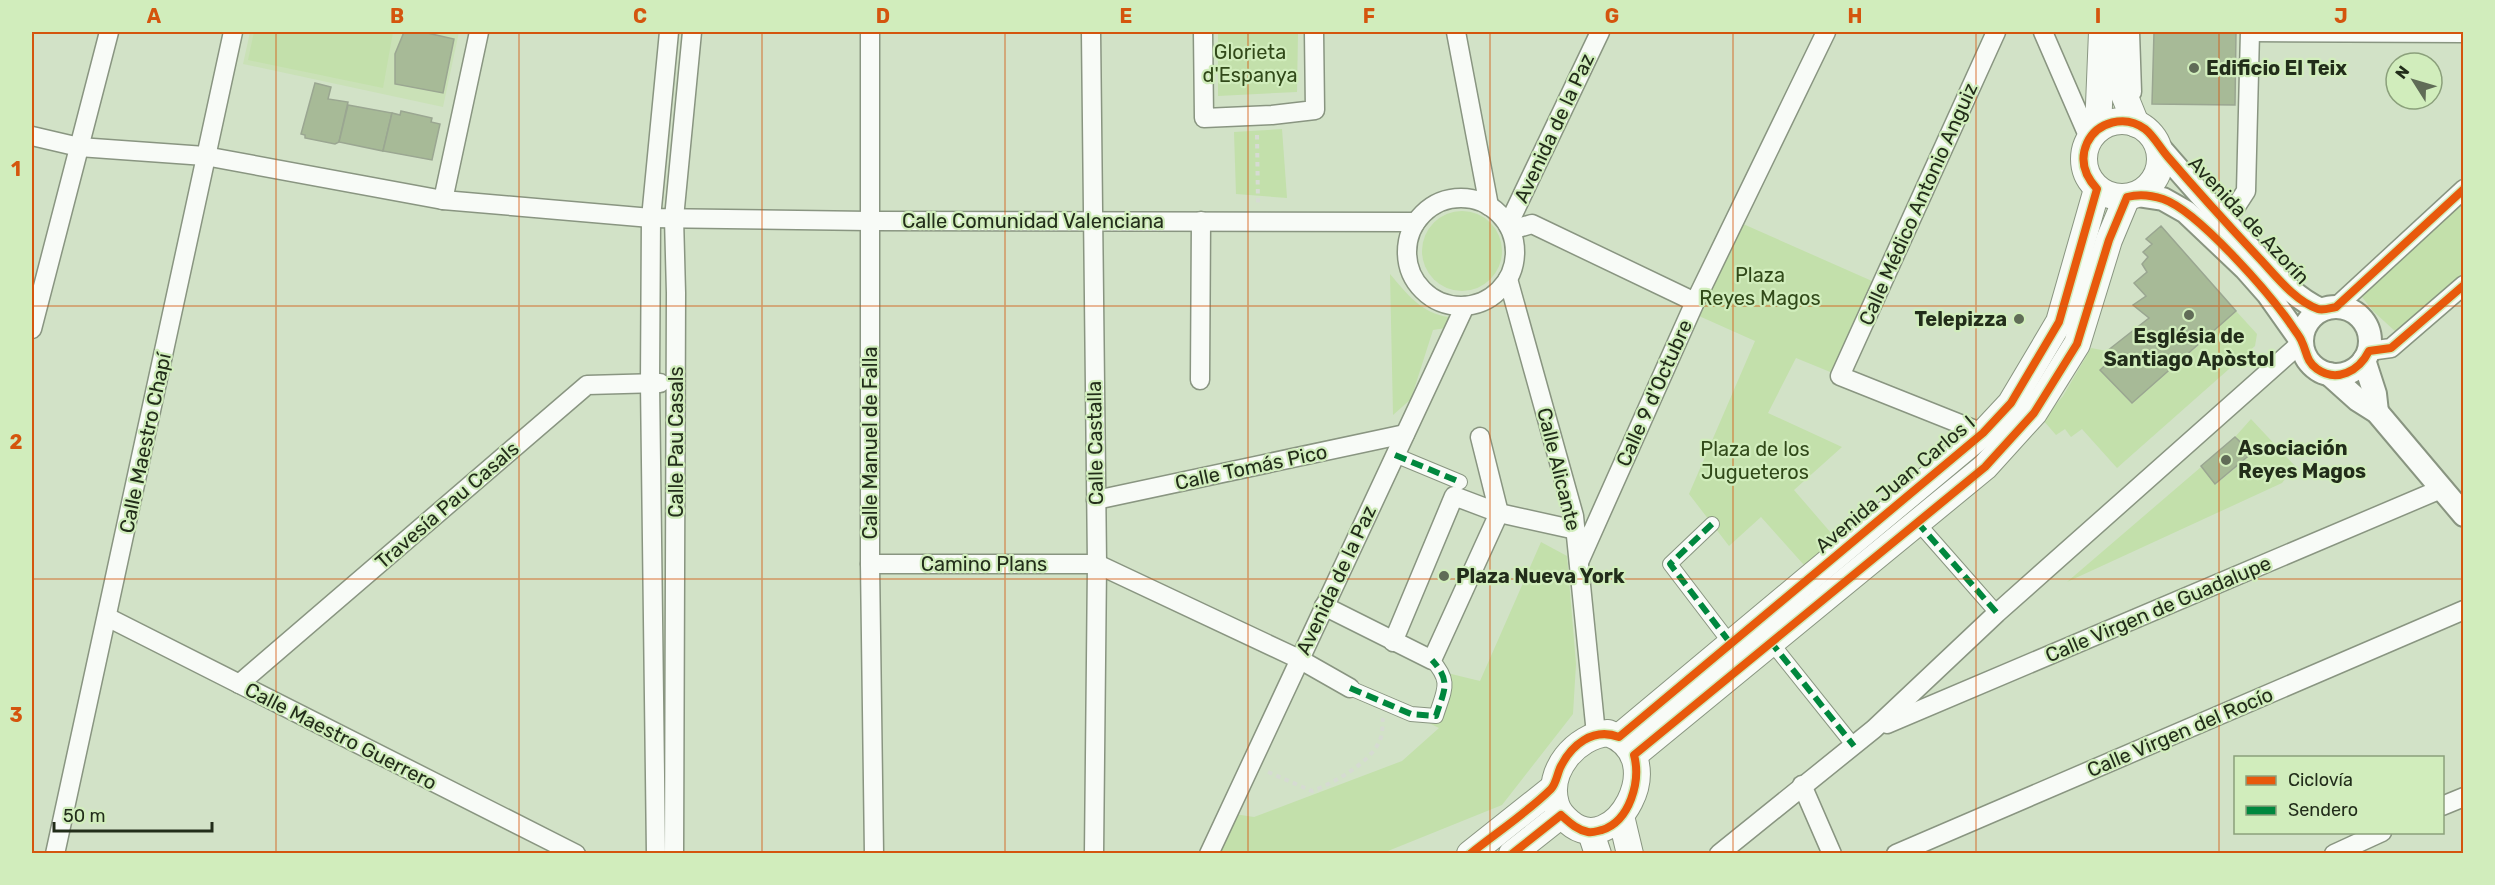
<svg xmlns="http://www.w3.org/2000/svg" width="2495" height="885" viewBox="0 0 2495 885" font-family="Rubik,sans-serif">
<rect width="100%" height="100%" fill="#d2e2c7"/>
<polygon fill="#cae1b7" points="250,32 459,32 443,107 243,64"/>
<g fill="#c3e0ab">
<polygon points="254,32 393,32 383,88 248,60"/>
<polygon points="1218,32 1298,32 1297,92 1218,96"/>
<polygon points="1282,129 1287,198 1236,194 1234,132"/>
<polygon points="2463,199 2463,273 2396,332 2373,311 2359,293"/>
<circle cx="1462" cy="251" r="40"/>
<polygon points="1734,220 1881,285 1840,376 1796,358 1768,413 1842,447 1794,490 1844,548 1812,574 1761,517 1729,546 1689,494 1755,341 1690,312"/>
<path d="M1390,274c16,19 32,40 59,43l-3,11 -13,2 -22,69 -18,16z"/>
<polygon points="2236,311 2257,334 2255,346 2117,468 2082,429 2071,437 2065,429 2056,435 2043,420 2063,396 2091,348 2107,351 2113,358 2101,370 2132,402"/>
<polygon points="2251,419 2295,466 2282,483 2067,582 2201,467 2216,484 2252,454 2235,437"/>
<polygon points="1541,542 1567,556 1576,664 1573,714 1502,805 1383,853 1209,854 1228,813 1254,817 1402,761 1439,728 1411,714 1436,715 1443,672 1480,681"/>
</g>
<g fill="#a7ba97" stroke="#9aa691" stroke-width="1.5">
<polygon points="404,32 423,32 454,39 443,93 395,84 395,54"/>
<polygon points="2154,32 2236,32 2235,105 2152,104"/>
<polygon points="315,83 331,87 328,99 348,102 339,142 335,144 305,138 305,135 301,134"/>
<polygon points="348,105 392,113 383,151 339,142"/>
<polygon points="401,111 432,118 431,122 440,124 432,160 383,151 392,113 400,115"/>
<polygon points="2161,226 2236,311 2132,403 2100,370 2113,358 2107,351 2149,318 2133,305 2146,296 2134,283 2147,272 2142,264 2148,257 2143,252 2152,244 2146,239"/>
<polygon points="2235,437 2252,453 2215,484 2201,466"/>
</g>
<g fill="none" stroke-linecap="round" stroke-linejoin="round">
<g stroke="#899581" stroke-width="16">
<g id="pedestrian">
<polyline points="1395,455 1460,482"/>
<polyline points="1917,522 1997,613"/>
<polyline points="1712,524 1670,564 1731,644"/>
<polyline points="1770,641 1854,746"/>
<path d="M1350,688l61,26 25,2c8,-26 16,-34 -4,-56"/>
</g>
</g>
<g stroke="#899581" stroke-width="21">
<g id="minor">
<polyline points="870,32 870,564 874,854"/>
<polyline points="1091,32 1097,564 1094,854"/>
<polyline points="1203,32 1204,118 1272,115 1315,110 1314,32"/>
<polyline points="1456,32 1489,206"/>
<polyline points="2043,32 2089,138"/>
<polyline points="2130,32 2132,92"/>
<polyline points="2250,32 2464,33"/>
<polyline points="32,136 79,147 205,156 443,200 651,218 869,221 1416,222"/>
<circle cx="1461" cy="252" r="54"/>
<polyline points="443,200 479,32"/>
<polyline points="2218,216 2235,208 2246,191 2250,32"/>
<polyline points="1508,225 1600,32"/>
<polyline points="1511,230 1532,224 1695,302"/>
<polyline points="1508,279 1574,516 1596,734"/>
<polyline points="2336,307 2464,189"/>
<polyline points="32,329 109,32"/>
<polyline points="2369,351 2391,348 2464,285"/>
<polyline points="1200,380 1201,221"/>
<polyline points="1983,433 1840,376 1996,32"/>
<polyline points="1096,500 1405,434"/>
<polyline points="1579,562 1695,302 1826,32"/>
<polyline points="870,564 1097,564 1299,659 1350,688"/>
<polyline points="1324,606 1432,660 1499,513 1480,437"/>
<polyline points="107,617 576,854"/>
<polyline points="1393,642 1454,496 1499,513 1576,530"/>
<polyline points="239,684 587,385 660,383"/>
<polyline points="1887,724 2441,489"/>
<polyline points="1802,785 1832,854"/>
<polyline points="2442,806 2464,797"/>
<polyline points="55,854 233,32"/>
<polyline points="656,854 650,383 651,218 669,32"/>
<polyline points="674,854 676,293 674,218 692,32"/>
<polyline points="1209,854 1465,306"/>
<polyline points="1719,854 1874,729 1997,613 2302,342"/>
<polyline points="1896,854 2464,610"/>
<polyline points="2334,854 2382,832"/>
</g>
</g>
<g stroke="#899581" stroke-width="26">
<g id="tertiary">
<path d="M2158,146c31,36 63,72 96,107 21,22 40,45 67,57"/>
<polyline points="2137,195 2163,199 2186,212 2245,268 2268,294 2302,342"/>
<circle cx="2336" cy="341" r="34"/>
<polyline points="2364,360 2375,394 2377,412"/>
<polyline points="2329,374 2358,400 2377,412 2464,515"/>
</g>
</g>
<g stroke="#899581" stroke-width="28">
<g id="secondary">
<polyline points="2112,38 2121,87 2136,124"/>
<circle cx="2122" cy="159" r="38"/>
<polyline points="2098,129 2102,32"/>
<path d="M1608,733c65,24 6,129 -39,89 -6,-5 -11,-10 -13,-18 -10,-33 20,-68 52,-71z"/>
<polyline points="1619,737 1983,433 2011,403 2059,322 2097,189"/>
<polyline points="1634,755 1985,467 2034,413 2077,344 2109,240 2127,197"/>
<polyline points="1621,816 1630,854"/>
<polyline points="1591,833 1598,854"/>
<polyline points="1470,854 1553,788"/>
<polyline points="1512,854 1561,815"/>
</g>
</g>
<g stroke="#d6dbd2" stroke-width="4" stroke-dasharray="4.5 4.5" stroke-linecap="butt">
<polyline points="1257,135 1258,205"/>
<path d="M1268,772l44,19c22,-8 62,-30 69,-54 2,-6 1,-13 2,-19"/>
</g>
<use href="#pedestrian" stroke="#f8fbf7" stroke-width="14"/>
<use href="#minor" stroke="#f8fbf7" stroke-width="18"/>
<use href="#tertiary" stroke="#f8fbf7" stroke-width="22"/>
<use href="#secondary" stroke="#f8fbf7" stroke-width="26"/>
<g stroke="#00873e" stroke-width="6" stroke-dasharray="12 6" stroke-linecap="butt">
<polyline points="1395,455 1460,482"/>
<polyline points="1917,522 1997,613"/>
<polyline points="1712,524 1670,564 1731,644"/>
<polyline points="1770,641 1854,746"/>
<path d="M1350,688l61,26 25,2c8,-26 16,-34 -4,-56"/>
</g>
<g stroke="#d1edbc" stroke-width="11">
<g id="cycleway">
<path d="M1470,854c26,-21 58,-42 81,-65 5,-5 6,-14 9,-21 11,-23 33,-41 59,-31l364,-304 28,-30 48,-81 38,-133c-12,-13 -18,-28 -10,-46 10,-21 38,-29 58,-14 9,7 15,19 23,28 30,35 60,68 92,102 16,17 35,42 58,50 5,2 12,-1 18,-2l128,-118"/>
<path d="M1512,854l49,-39c8,7 16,15 27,17 5,1 9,-1 14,-2 28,-9 39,-49 32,-75l351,-288 49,-54 43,-69 32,-104 18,-43c11,-3 24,-2 36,2 35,12 107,95 129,127 3,5 8,10 10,16 5,10 4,19 15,27 20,14 42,2 52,-18l22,-3 73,-63"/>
</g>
</g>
<use href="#cycleway" stroke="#e8590c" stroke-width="8"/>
</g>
<path fill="none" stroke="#d4550d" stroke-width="1.5" stroke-opacity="0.55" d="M276,32v822M519,32v822M762,32v822M1005,32v822M1248,32v822M1490,32v822M1733,32v822M1976,32v822M2219,32v822M32,306h2432M32,579h2432"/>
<g fill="#606c57" stroke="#d1edbc" stroke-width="2">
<circle cx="2194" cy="68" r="6"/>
<circle cx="2189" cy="315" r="6"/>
<circle cx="2019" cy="319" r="6"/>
<circle cx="2226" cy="460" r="6"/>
<circle cx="1444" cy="576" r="6"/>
</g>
<g text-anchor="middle" stroke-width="4.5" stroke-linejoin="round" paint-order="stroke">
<g font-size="20" fill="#314919" stroke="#d1edbc">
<text x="1250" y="59">Glorieta<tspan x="1250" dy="23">d'Espanya</tspan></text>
<text x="1760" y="282">Plaza<tspan x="1760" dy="23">Reyes Magos</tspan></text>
<text x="1755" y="456">Plaza de los<tspan x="1755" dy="23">Jugueteros</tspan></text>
</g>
<g font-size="20" font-weight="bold" fill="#222d1a" stroke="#d1edbc" text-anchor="start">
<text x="2206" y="75">Edificio El Teix</text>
<text x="2007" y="326" text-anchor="end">Telepizza</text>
<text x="2189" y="343" text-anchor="middle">Església de<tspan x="2189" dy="23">Santiago Apòstol</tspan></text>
<text x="2238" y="455">Asociación<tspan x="2238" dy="23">Reyes Magos</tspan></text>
<text x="1456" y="583">Plaza Nueva York</text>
</g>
<g font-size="20" fill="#222d1a" stroke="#d1edbc">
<text transform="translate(1554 128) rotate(-65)" y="7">Avenida de la Paz</text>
<text transform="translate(1918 204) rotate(-66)" y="7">Calle Médico Antonio Anguiz</text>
<text transform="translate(2249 220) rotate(47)" y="7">Avenida de Azorín</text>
<text x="1033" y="228">Calle Comunidad Valenciana</text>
<text transform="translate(1654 393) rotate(-66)" y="7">Calle 9 d'Octubre</text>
<text transform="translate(676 442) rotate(-90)" y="7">Calle Pau Casals</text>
<text transform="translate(145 443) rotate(-78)" y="7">Calle Maestro Chapí</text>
<text transform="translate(870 443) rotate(-90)" y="7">Calle Manuel de Falla</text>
<text transform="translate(1095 443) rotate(-91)" y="7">Calle Castalla</text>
<text transform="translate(1251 467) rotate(-12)" y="7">Calle Tomás Pico</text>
<text transform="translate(1559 469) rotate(76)" y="7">Calle Alicante</text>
<text transform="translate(1895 484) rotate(-40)" y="7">Avenida Juan Carlos I</text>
<text transform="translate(447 505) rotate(-41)" y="7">Travesía Pau Casals</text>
<text x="984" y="571">Camino Plans</text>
<text transform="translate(1336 580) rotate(-65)" y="7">Avenida de la Paz</text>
<text transform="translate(2158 609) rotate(-23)" y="7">Calle Virgen de Guadalupe</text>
<text transform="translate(2180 732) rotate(-23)" y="7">Calle Virgen del Rocío</text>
<text transform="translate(341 736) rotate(27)" y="7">Calle Maestro Guerrero</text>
</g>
</g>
<rect width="2495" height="885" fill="none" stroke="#d1edbc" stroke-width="66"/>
<rect x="2234" y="756" width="210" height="78" fill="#d1edbc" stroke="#8ba07b" stroke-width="1.5"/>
<rect x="2246" y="776" width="30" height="9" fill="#e8590c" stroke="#8ba07b" stroke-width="1.5"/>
<text x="2288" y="786" font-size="18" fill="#222d1a">Ciclovía</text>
<rect x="2246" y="806" width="30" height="9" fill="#00873e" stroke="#8ba07b" stroke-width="1.5"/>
<text x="2288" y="816" font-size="18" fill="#222d1a">Sendero</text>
<g transform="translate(2414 81) rotate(307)"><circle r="28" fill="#d1edbc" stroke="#8ba07b" stroke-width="1.5"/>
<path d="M0-4.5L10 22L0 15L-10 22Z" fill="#606c57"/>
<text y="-9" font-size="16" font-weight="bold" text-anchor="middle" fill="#222d1a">N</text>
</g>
<path d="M54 822v9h158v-9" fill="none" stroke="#222d1a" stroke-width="3"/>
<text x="63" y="822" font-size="18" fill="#222d1a" stroke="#d1edbc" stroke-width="4.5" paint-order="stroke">50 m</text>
<rect x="33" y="33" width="2429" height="819" fill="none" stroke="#d4550d" stroke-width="2"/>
<g font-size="20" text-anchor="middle" font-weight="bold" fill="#d4550d">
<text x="154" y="23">A</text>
<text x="397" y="23">B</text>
<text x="640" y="23">C</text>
<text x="883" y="23">D</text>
<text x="1126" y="23">E</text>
<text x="1369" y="23">F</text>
<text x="1612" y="23">G</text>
<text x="1855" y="23">H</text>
<text x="2098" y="23">I</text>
<text x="2341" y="23">J</text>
<text x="16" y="176">1</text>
<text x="16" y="449">2</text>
<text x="16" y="722">3</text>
</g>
</svg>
